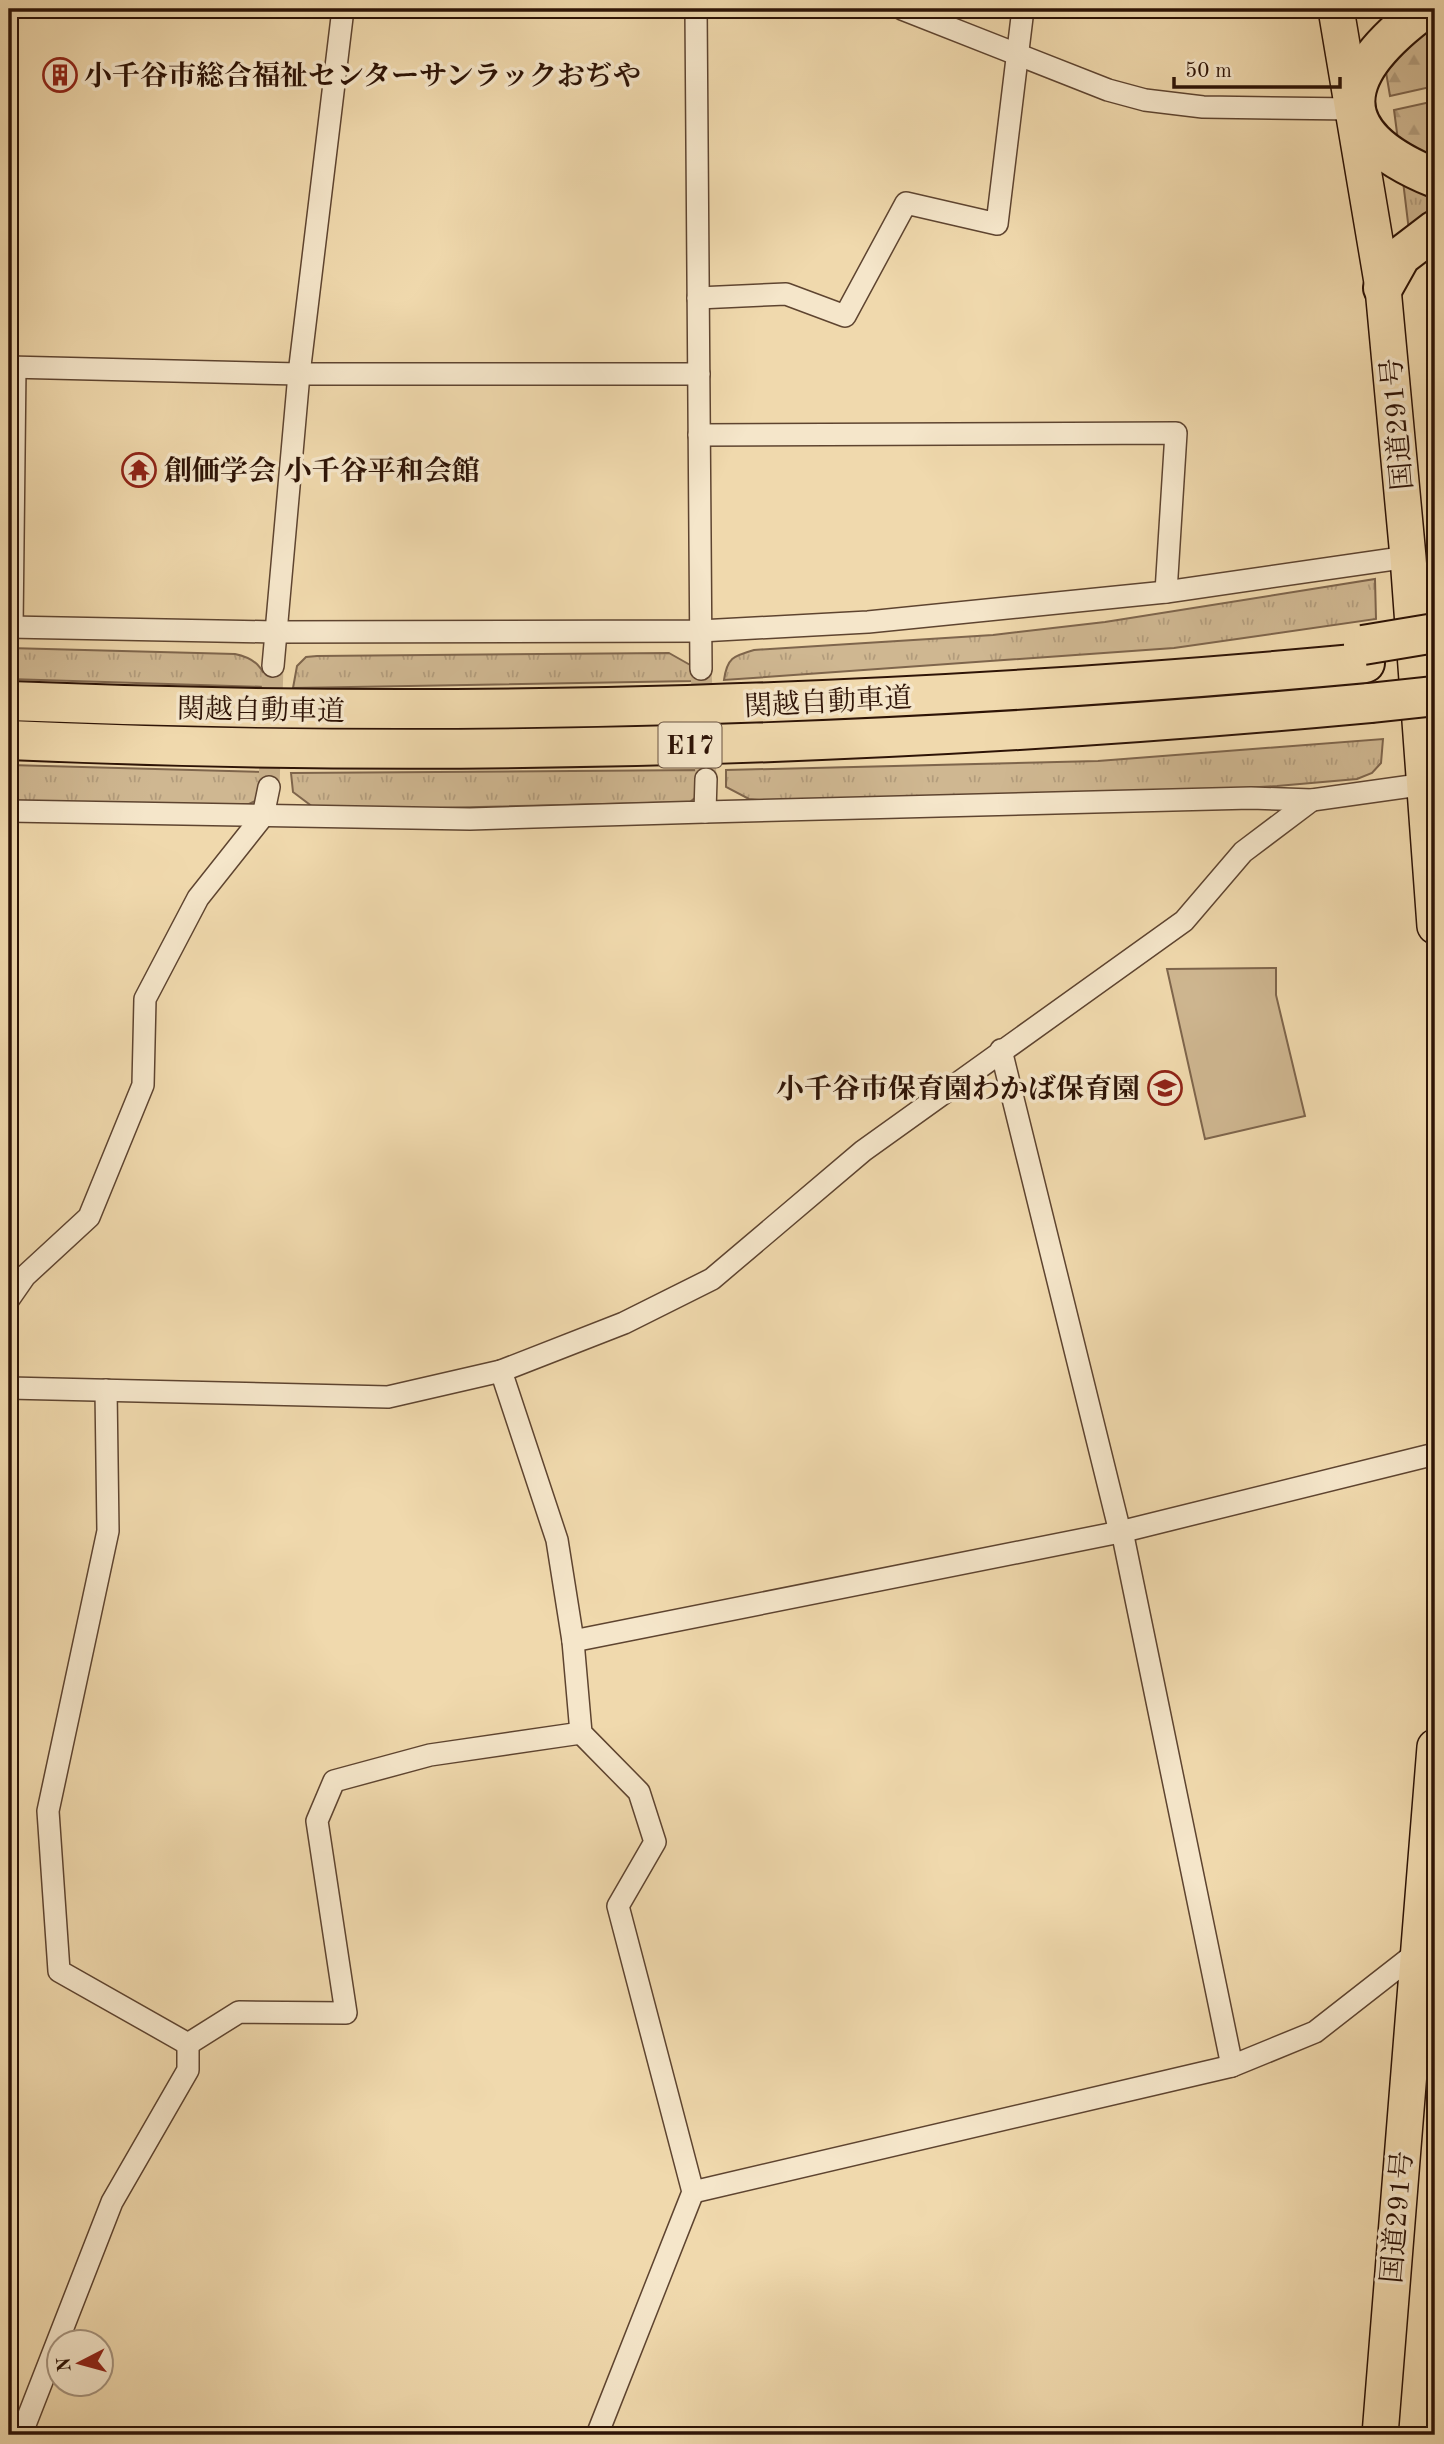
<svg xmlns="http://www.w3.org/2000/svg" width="1444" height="2444" viewBox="0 0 1444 2444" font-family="'Old Standard TT','Noto Serif JP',serif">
<defs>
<pattern id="grass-tufts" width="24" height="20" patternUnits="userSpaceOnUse" patternTransform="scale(1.75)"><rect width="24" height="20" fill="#cfb791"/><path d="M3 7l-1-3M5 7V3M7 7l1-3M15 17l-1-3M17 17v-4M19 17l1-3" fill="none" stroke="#b29c7c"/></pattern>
<pattern id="forest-firs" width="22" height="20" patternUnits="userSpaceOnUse" patternTransform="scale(1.75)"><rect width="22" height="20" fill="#cfb791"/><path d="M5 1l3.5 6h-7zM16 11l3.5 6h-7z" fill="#b29c7c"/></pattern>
</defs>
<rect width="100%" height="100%" fill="#f0d9ad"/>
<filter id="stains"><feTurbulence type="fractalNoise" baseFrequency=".00286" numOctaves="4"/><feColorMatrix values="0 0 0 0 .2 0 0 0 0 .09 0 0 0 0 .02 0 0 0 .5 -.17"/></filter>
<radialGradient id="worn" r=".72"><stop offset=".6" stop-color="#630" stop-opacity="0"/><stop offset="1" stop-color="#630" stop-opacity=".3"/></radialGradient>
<g fill="url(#grass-tufts)" stroke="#7e654c" stroke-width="2">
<polygon points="1403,181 1435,195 1435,216 1409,231"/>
<path d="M1375,579l1,40 -202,29 -450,32c3,-22 9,-24 30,-30l239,-15 112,-13z"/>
<path d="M9,648l226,6c19,4 30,13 32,33l-258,-8z"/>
<polygon points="669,653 692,666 693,681 293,688 297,666 306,657 317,656"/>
<polygon points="1383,739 1381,763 1372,773 1357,779 1277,786 1116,796 770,801 749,799 726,787 726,770 1098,761"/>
<polygon points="9,765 267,772 263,797 249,804 216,808 9,802"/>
<polygon points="701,770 696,797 690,802 357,810 313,807 293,792 291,773"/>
</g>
<g fill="url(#forest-firs)" stroke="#7e654c" stroke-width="2">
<polygon points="1435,22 1435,86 1390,96 1385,66"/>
<polygon points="1435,101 1435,163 1399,148 1394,110"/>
</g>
<polygon fill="#cfb791" stroke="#7e654c" stroke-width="2" points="1276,968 1276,995 1305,1116 1205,1139 1167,969"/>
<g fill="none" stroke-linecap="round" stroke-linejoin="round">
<g stroke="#c9b18c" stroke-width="21" stroke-dasharray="21 10" stroke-linecap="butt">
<polyline points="701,669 706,779"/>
<polyline points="269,787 273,666"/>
</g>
<g stroke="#5e4430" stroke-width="24">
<g id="minor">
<polyline points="696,9 701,669"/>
<polyline points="902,9 1108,90 1145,100 1203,107 1354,109"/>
<polyline points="698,298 786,294 845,316 906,203 997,224 1023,9"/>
<polyline points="9,367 299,374 699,374"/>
<polyline points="699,435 1176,433 1166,592"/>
<polyline points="9,627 275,632 700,631 868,622 1166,592 1408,557"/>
<polyline points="12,628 15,367"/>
<polyline points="273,666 299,374 343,9"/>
<polyline points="9,811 470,819 705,812 706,779"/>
<polyline points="705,812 1251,798 1312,800 1433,783"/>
<polyline points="1001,1050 1120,1532"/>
<polyline points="9,1299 25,1276 89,1217 143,1085 145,999 198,898 263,816 269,787"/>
<polyline points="501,1371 557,1540 573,1641 581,1733 639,1792 655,1842 618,1906 693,2192 597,2435"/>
<polyline points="9,1388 388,1397 501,1371 624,1323 712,1279 863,1151 1184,921 1243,852 1312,800"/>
<polyline points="106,1390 108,1531 48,1811 59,1971 188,2044"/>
<polyline points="1122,1531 1232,2066"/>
<polyline points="573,1641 1120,1532 1435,1454"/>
<polyline points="188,2044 239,2012 346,2013 317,1821 334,1781 430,1755 581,1733"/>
<polyline points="693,2192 1232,2066 1315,2032 1420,1950"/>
<polyline points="21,2435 112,2202 188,2070 188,2044"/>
</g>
</g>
<g stroke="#2d1306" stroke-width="38">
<g id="trunk">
<polyline points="1336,9 1383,288 1408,557 1435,926"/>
<polyline points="1380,2435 1435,1747"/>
</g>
</g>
<g stroke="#2d1306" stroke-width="42">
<g id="motorway">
<path d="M1425,9c-88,65 -101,124 10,169"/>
<polyline points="1383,288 1401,256 1435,230"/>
<path d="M9,701c457,19 901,4 1356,-38"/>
<path d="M9,740c454,20 908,5 1361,-37"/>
</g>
</g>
<use href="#minor" stroke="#f5e6ca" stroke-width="21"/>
<use href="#trunk" stroke="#f0d9ad" stroke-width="35"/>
<use href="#motorway" stroke="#f0d9ad" stroke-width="38"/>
<g stroke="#2d1306" stroke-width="42" stroke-linecap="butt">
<g id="motorway-bridge">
<polyline points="1363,645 1435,633"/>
<polyline points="1370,703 1435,696"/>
</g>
</g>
<use href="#motorway-bridge" stroke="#f0d9ad" stroke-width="38"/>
</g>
<defs>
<g id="building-ring" transform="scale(1.75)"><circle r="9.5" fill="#f5e6ca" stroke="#8f2418" stroke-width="1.5"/><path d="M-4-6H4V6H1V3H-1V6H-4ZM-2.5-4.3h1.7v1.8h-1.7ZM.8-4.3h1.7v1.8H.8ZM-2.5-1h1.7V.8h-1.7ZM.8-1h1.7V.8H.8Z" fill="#8f2418"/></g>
<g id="temple-ring" transform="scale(1.75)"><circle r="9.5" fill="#f5e6ca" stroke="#8f2418" stroke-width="1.5"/><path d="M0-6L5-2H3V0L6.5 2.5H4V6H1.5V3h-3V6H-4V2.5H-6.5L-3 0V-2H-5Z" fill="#8f2418"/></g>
<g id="school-ring" transform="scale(1.75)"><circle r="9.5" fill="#f5e6ca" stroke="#8f2418" stroke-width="1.5"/><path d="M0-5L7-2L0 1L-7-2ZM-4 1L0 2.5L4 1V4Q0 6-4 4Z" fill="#8f2418"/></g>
</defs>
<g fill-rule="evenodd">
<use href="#building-ring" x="60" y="75"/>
<use href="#temple-ring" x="139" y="470"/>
<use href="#school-ring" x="1165" y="1088"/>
</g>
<g text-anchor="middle" stroke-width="7" stroke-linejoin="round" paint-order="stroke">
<rect fill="#f5e6ca" stroke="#695241" stroke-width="2" x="658.5" y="722.5" width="63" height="45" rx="5"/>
<g font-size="26" font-weight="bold" fill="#2d1306">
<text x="690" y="754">E17</text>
</g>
<g font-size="28" font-weight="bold" fill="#2d1306" stroke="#f5e6ca" text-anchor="start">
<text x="84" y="85">小千谷市総合福祉センターサンラックおぢや</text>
<text x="164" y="480">創価学会 小千谷平和会館</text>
<text x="1140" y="1098" text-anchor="end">小千谷市保育園わかば保育園</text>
</g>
<g font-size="28" fill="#2d1306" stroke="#f5e6ca">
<text transform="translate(1396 424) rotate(-95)" y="10">国道291号</text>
<text transform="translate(828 701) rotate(-3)" y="10">関越自動車道</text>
<text transform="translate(261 709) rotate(1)" y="10">関越自動車道</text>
<text transform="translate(1396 2217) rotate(-85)" y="10">国道291号</text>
</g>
</g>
<rect width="1444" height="2444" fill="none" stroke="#f0d9ad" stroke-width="35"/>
<rect x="10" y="10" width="1423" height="2423" fill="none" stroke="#2d1306" stroke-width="3.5"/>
<rect x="18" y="18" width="1409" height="2409" fill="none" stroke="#2d1306" stroke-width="2"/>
<g transform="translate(80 2363) rotate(264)"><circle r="33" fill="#f5e6ca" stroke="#a5927c" stroke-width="2"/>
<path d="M0-5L12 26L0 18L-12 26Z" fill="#8f2418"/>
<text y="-10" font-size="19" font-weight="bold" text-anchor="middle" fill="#2d1306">N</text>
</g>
<path d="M1174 77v10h166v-10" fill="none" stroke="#2d1306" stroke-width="3.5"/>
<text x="1185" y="77" font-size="21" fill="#2d1306" stroke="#f5e6ca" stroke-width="5" paint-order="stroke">50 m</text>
<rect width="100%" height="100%" filter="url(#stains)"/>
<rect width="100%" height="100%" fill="url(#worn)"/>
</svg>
